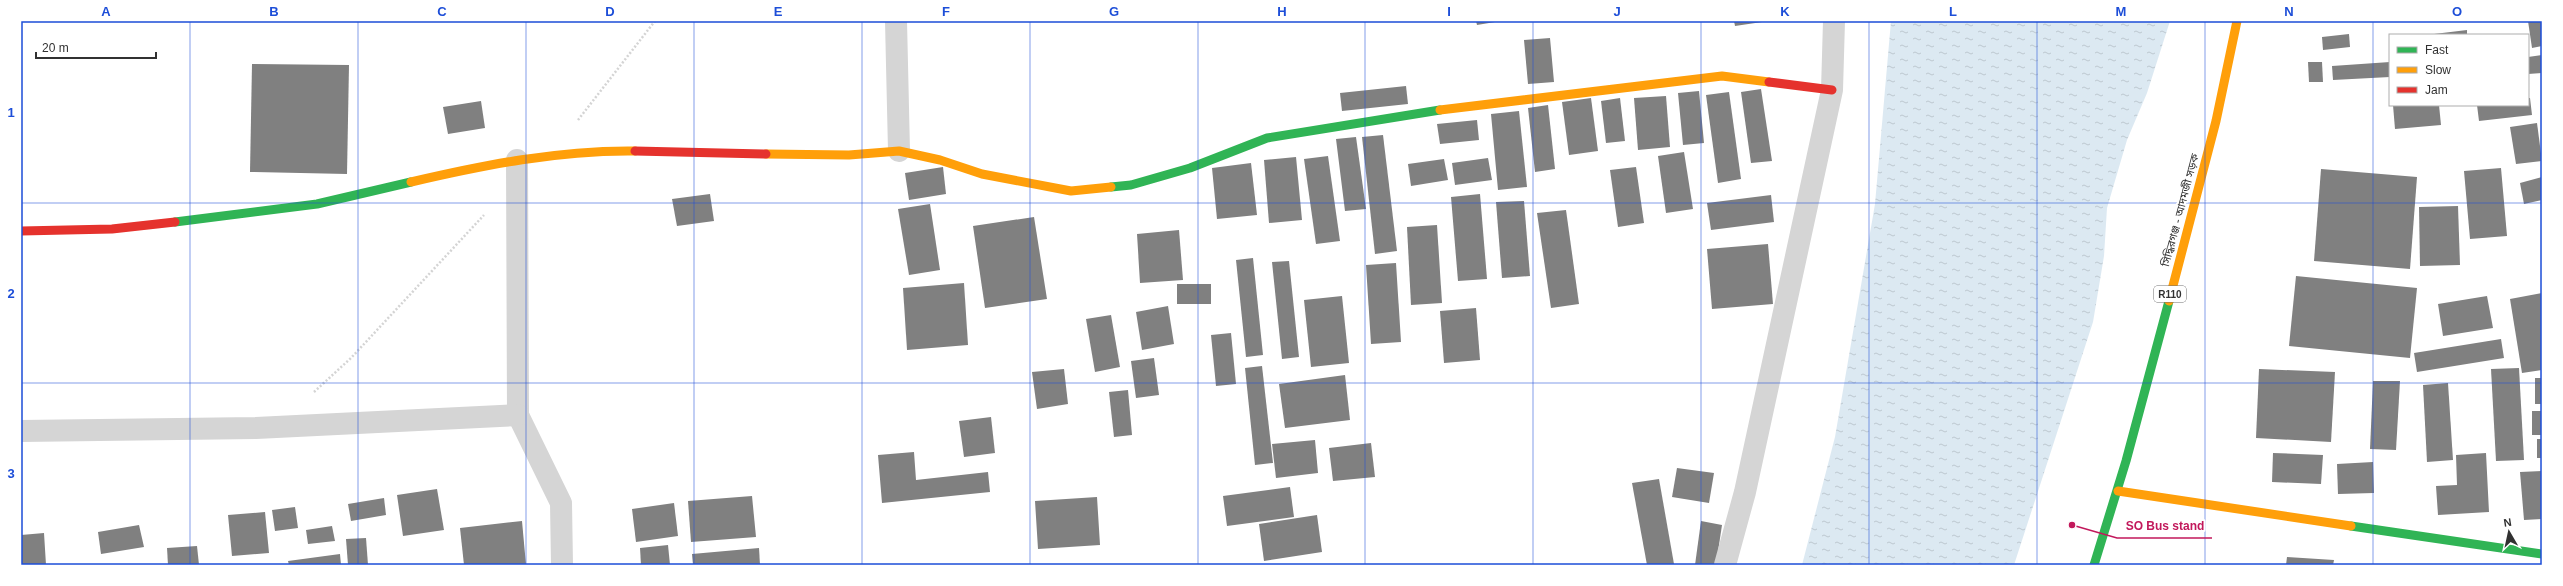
<svg xmlns="http://www.w3.org/2000/svg" width="2563" height="586" viewBox="0 0 2563 586" font-family="Helvetica,'Noto Sans Bengali',sans-serif">
<defs>
<pattern id="water-ripples" width="26" height="14" patternUnits="userSpaceOnUse"><rect width="26" height="14" fill="#dce9f2"/><path d="M2 4q2-2 4 0t4 0M15 11q2-2 4 0t4 0" fill="none" stroke="#bdc8d0"/></pattern>
</defs>
<rect width="100%" height="100%" fill="#fff"/>
<polygon fill="url(#water-ripples)" points="1891,21 2170,21 2147,93 2127,140 2107,208 2104,256 2093,322 2014,565 1802,565 1835,437 1875,204"/>
<g fill="#808080">
<polygon points="1476,21 1495,21 1495,22 1477,25"/>
<polygon points="1734,21 1762,21 1762,22 1735,26"/>
<polygon points="2528,21 2542,21 2542,46 2532,48"/>
<polygon points="2467,30 2467,35 2434,35 2434,34"/>
<polygon points="2349,34 2350,47 2323,50 2322,37"/>
<polygon points="1550,38 1554,82 1528,84 1524,40"/>
<polygon points="2542,55 2542,73 2528,74 2528,57"/>
<polygon points="2308,62 2322,62 2323,82 2309,82"/>
<polygon points="2390,62 2390,77 2333,80 2332,66"/>
<polygon points="252,64 349,65 347,174 250,172"/>
<polygon points="1406,86 1408,104 1342,111 1340,93"/>
<polygon points="1761,89 1772,161 1751,163 1741,92"/>
<polygon points="1699,91 1704,143 1683,145 1678,93"/>
<polygon points="1729,92 1741,179 1718,183 1706,95"/>
<polygon points="1666,96 1670,147 1638,150 1634,98"/>
<polygon points="1591,98 1598,151 1569,155 1562,102"/>
<polygon points="1620,98 1625,141 1606,143 1601,101"/>
<polygon points="2528,98 2530,98 2532,115 2479,121 2477,105 2528,105"/>
<polygon points="481,101 485,128 448,134 443,107"/>
<polygon points="1548,105 1555,169 1535,172 1528,108"/>
<polygon points="2393,105 2439,105 2441,125 2395,129"/>
<polygon points="1519,111 1527,187 1498,190 1491,114"/>
<polygon points="1477,120 1479,140 1440,144 1437,124"/>
<polygon points="2537,123 2542,161 2516,164 2510,127"/>
<polygon points="1383,135 1397,251 1375,254 1362,137"/>
<polygon points="1356,137 1366,209 1345,211 1336,139"/>
<polygon points="1684,152 1693,209 1666,213 1658,156"/>
<polygon points="1328,156 1340,241 1316,244 1304,159"/>
<polygon points="1296,157 1302,220 1269,223 1264,160"/>
<polygon points="1488,158 1492,180 1455,185 1452,163"/>
<polygon points="1444,159 1448,180 1411,186 1408,164"/>
<polygon points="1251,163 1257,215 1217,219 1212,168"/>
<polygon points="943,167 946,194 909,200 905,173"/>
<polygon points="1636,167 1644,223 1618,227 1610,170"/>
<polygon points="2501,168 2507,236 2470,239 2464,171"/>
<polygon points="2321,169 2417,177 2410,269 2314,261"/>
<polygon points="2542,177 2542,200 2524,204 2520,183"/>
<polygon points="710,194 714,221 677,226 672,199"/>
<polygon points="1480,194 1487,279 1458,281 1451,197"/>
<polygon points="1771,195 1774,222 1711,230 1707,203"/>
<polygon points="1524,201 1530,276 1502,278 1496,202"/>
<polygon points="930,204 940,270 909,275 898,209"/>
<polygon points="2458,206 2460,265 2420,266 2419,207"/>
<polygon points="1566,210 1579,304 1551,308 1537,213"/>
<polygon points="1034,217 1047,299 985,308 973,226"/>
<polygon points="1437,225 1442,303 1411,305 1407,227"/>
<polygon points="1179,230 1183,280 1140,283 1137,234"/>
<polygon points="1768,244 1773,304 1712,309 1707,249"/>
<polygon points="1253,258 1263,355 1246,357 1236,260"/>
<polygon points="1289,261 1299,357 1282,359 1272,262"/>
<polygon points="1396,263 1401,342 1371,344 1366,265"/>
<polygon points="2296,276 2417,288 2410,358 2289,346"/>
<polygon points="964,283 968,345 907,350 903,288"/>
<rect x="1177" y="284" width="34" height="20"/>
<polygon points="2542,293 2542,370 2522,373 2510,299"/>
<polygon points="1342,296 1349,363 1311,367 1304,300"/>
<polygon points="2487,296 2493,328 2443,336 2438,304"/>
<polygon points="1168,306 1174,344 1142,350 1136,312"/>
<polygon points="1476,308 1480,360 1444,363 1440,311"/>
<polygon points="1111,315 1120,367 1095,372 1086,319"/>
<polygon points="1231,333 1236,384 1216,386 1211,335"/>
<polygon points="2501,339 2504,358 2417,372 2414,353"/>
<polygon points="1154,358 1159,395 1136,398 1131,361"/>
<polygon points="1262,366 1273,463 1255,465 1245,368"/>
<polygon points="2519,368 2524,460 2496,461 2491,369"/>
<polygon points="1064,369 1068,404 1037,409 1032,372"/>
<polygon points="2259,369 2335,372 2331,442 2256,438"/>
<polygon points="1345,375 1350,420 1285,428 1279,384"/>
<rect x="2535" y="378" width="7" height="26"/>
<polygon points="2373,381 2400,381 2396,450 2370,449"/>
<polygon points="2448,383 2453,460 2427,462 2423,385"/>
<polygon points="1128,390 1132,435 1114,437 1109,392"/>
<rect x="2532" y="411" width="10" height="24"/>
<polygon points="991,417 995,453 964,457 959,421"/>
<rect x="2537" y="439" width="5" height="19"/>
<polygon points="1315,440 1318,473 1276,478 1272,444"/>
<polygon points="1371,443 1375,477 1333,481 1329,448"/>
<polygon points="914,452 916,480 988,472 990,492 882,503 878,455"/>
<polygon points="2273,453 2323,455 2321,484 2272,482"/>
<polygon points="2486,453 2489,512 2438,515 2436,486 2457,485 2456,455"/>
<polygon points="2373,462 2374,493 2338,494 2337,464"/>
<polygon points="1677,468 1714,473 1709,503 1672,497"/>
<polygon points="2542,471 2542,519 2524,520 2520,472"/>
<polygon points="1659,479 1674,564 1647,565 1632,483"/>
<polygon points="1290,487 1294,517 1227,526 1223,496"/>
<polygon points="437,489 444,530 403,536 397,495"/>
<polygon points="752,496 756,537 691,542 688,501"/>
<polygon points="1097,497 1100,545 1038,549 1035,501"/>
<polygon points="384,498 386,515 351,521 348,504"/>
<polygon points="674,503 678,536 636,542 632,509"/>
<polygon points="295,507 298,528 275,531 272,510"/>
<polygon points="265,512 269,553 232,556 228,515"/>
<polygon points="1317,515 1322,552 1264,561 1259,524"/>
<polygon points="522,521 526,565 464,565 460,528"/>
<polygon points="1701,521 1722,525 1716,565 1695,565"/>
<polygon points="139,525 144,547 101,554 98,532"/>
<polygon points="332,526 335,541 308,544 306,530"/>
<polygon points="44,533 46,565 21,565 21,535"/>
<polygon points="366,538 368,565 348,565 346,539"/>
<polygon points="668,545 670,565 641,565 640,548"/>
<polygon points="197,546 199,565 168,565 167,548"/>
<polygon points="759,548 760,565 693,565 692,554"/>
<polygon points="340,554 341,565 289,565 288,561"/>
<polygon points="2287,557 2334,560 2333,565 2286,565"/>
</g>
<g fill="none" stroke-linecap="round" stroke-linejoin="round">
<g stroke="#d4d4d4" stroke-width="2.5" stroke-dasharray="2 2" stroke-linecap="butt">
<polyline points="578,120 655,21"/>
<polyline points="314,392 351,358 484,215"/>
</g>
<g stroke="#d5d5d5" stroke-width="22">
<polyline points="896,21 899,151"/>
<polyline points="517,160 518,415 561,503 562,565"/>
<polyline points="21,431 256,428 518,415"/>
<polyline points="1725,565 1745,492 1832,90 1834,21"/>
</g>
<g stroke="#30b455" stroke-width="9">
<polyline points="1111,187 1131,185 1190,168 1267,138 1440,110"/>
<polyline points="175,222 317,204 411,182"/>
<polyline points="2351,526 2542,554"/>
<polyline points="2094,565 2126,461 2169,301"/>
</g>
<g stroke="#ff9f0a" stroke-width="9">
<polyline points="1440,110 1722,76 1769,82"/>
<polyline points="766,154 849,155 899,151 940,160 982,174 1071,191 1111,187"/>
<path d="M411,182c73,-17 148,-32 224,-31"/>
<polyline points="2169,301 2216,121 2237,21"/>
<polyline points="2118,491 2351,526"/>
</g>
<g stroke="#e5322d" stroke-width="9">
<polyline points="1769,82 1832,90"/>
<polyline points="635,151 766,154"/>
<polyline points="21,231 112,229 175,222"/>
</g>
</g>
<path fill="none" stroke="#1d4ed8" stroke-width="1" stroke-opacity="0.55" d="M190,21v544M358,21v544M526,21v544M694,21v544M862,21v544M1030,21v544M1198,21v544M1365,21v544M1533,21v544M1701,21v544M1869,21v544M2037,21v544M2205,21v544M2373,21v544M21,203h2521M21,383h2521"/>
<g text-anchor="middle" stroke-width="4" stroke-linejoin="round" paint-order="stroke">
<rect fill="#fff" stroke="#6f6f6f" stroke-width="1" x="2154" y="286" width="32" height="16" rx="3"/>
<g font-size="10" font-weight="bold" fill="#313131">
<text x="2170" y="298">R110</text>
</g>
<g font-size="11" fill="#313131" stroke="#fff">
<text transform="translate(2180 210) rotate(-75)" y="4">সিদ্ধিরগঞ্জ - আদমজী সড়ক</text>
</g>
</g>
<path fill="none" stroke="#c2185b" stroke-width="1.5" d="M2072 525L2117 538H2212"/>
<circle fill="#c2185b" stroke="#fff" stroke-width="1.5" cx="2072" cy="525" r="4"/>
<g font-size="12" text-anchor="middle" font-weight="bold" fill="#c2185b" stroke="#fff" stroke-width="4" stroke-linejoin="round" paint-order="stroke">
<text x="2165" y="530">SO Bus stand</text>
</g>
<rect width="2563" height="586" fill="none" stroke="#ffffff" stroke-width="44"/>
<rect x="2389" y="34" width="140" height="72" fill="#ffffff" stroke="#adadad"/>
<rect x="2397" y="47" width="20" height="6" fill="#30b455" stroke="#adadad"/>
<text x="2425" y="54" font-size="12" fill="#313131">Fast</text>
<rect x="2397" y="67" width="20" height="6" fill="#ff9f0a" stroke="#adadad"/>
<text x="2425" y="74" font-size="12" fill="#313131">Slow</text>
<rect x="2397" y="87" width="20" height="6" fill="#e5322d" stroke="#adadad"/>
<text x="2425" y="94" font-size="12" fill="#313131">Jam</text>
<g transform="translate(2509 532) rotate(351)" stroke="#ffffff" stroke-width="3" paint-order="stroke">
<path d="M0-3L7 15L0 10L-7 15Z" fill="#313131"/>
<text y="-6" font-size="11" font-weight="bold" text-anchor="middle" fill="#313131">N</text>
</g>
<path d="M36 52v6h120v-6" fill="none" stroke="#313131" stroke-width="2"/>
<text x="42" y="52" font-size="12" fill="#313131" stroke="#ffffff" stroke-width="3" paint-order="stroke">20 m</text>
<rect x="22" y="22" width="2519" height="542" fill="none" stroke="#1d4ed8" stroke-width="1.5"/>
<g font-size="13" text-anchor="middle" font-weight="bold" fill="#1d4ed8">
<text x="106" y="16">A</text>
<text x="274" y="16">B</text>
<text x="442" y="16">C</text>
<text x="610" y="16">D</text>
<text x="778" y="16">E</text>
<text x="946" y="16">F</text>
<text x="1114" y="16">G</text>
<text x="1282" y="16">H</text>
<text x="1449" y="16">I</text>
<text x="1617" y="16">J</text>
<text x="1785" y="16">K</text>
<text x="1953" y="16">L</text>
<text x="2121" y="16">M</text>
<text x="2289" y="16">N</text>
<text x="2457" y="16">O</text>
<text x="11" y="117">1</text>
<text x="11" y="298">2</text>
<text x="11" y="478">3</text>
</g>
</svg>
